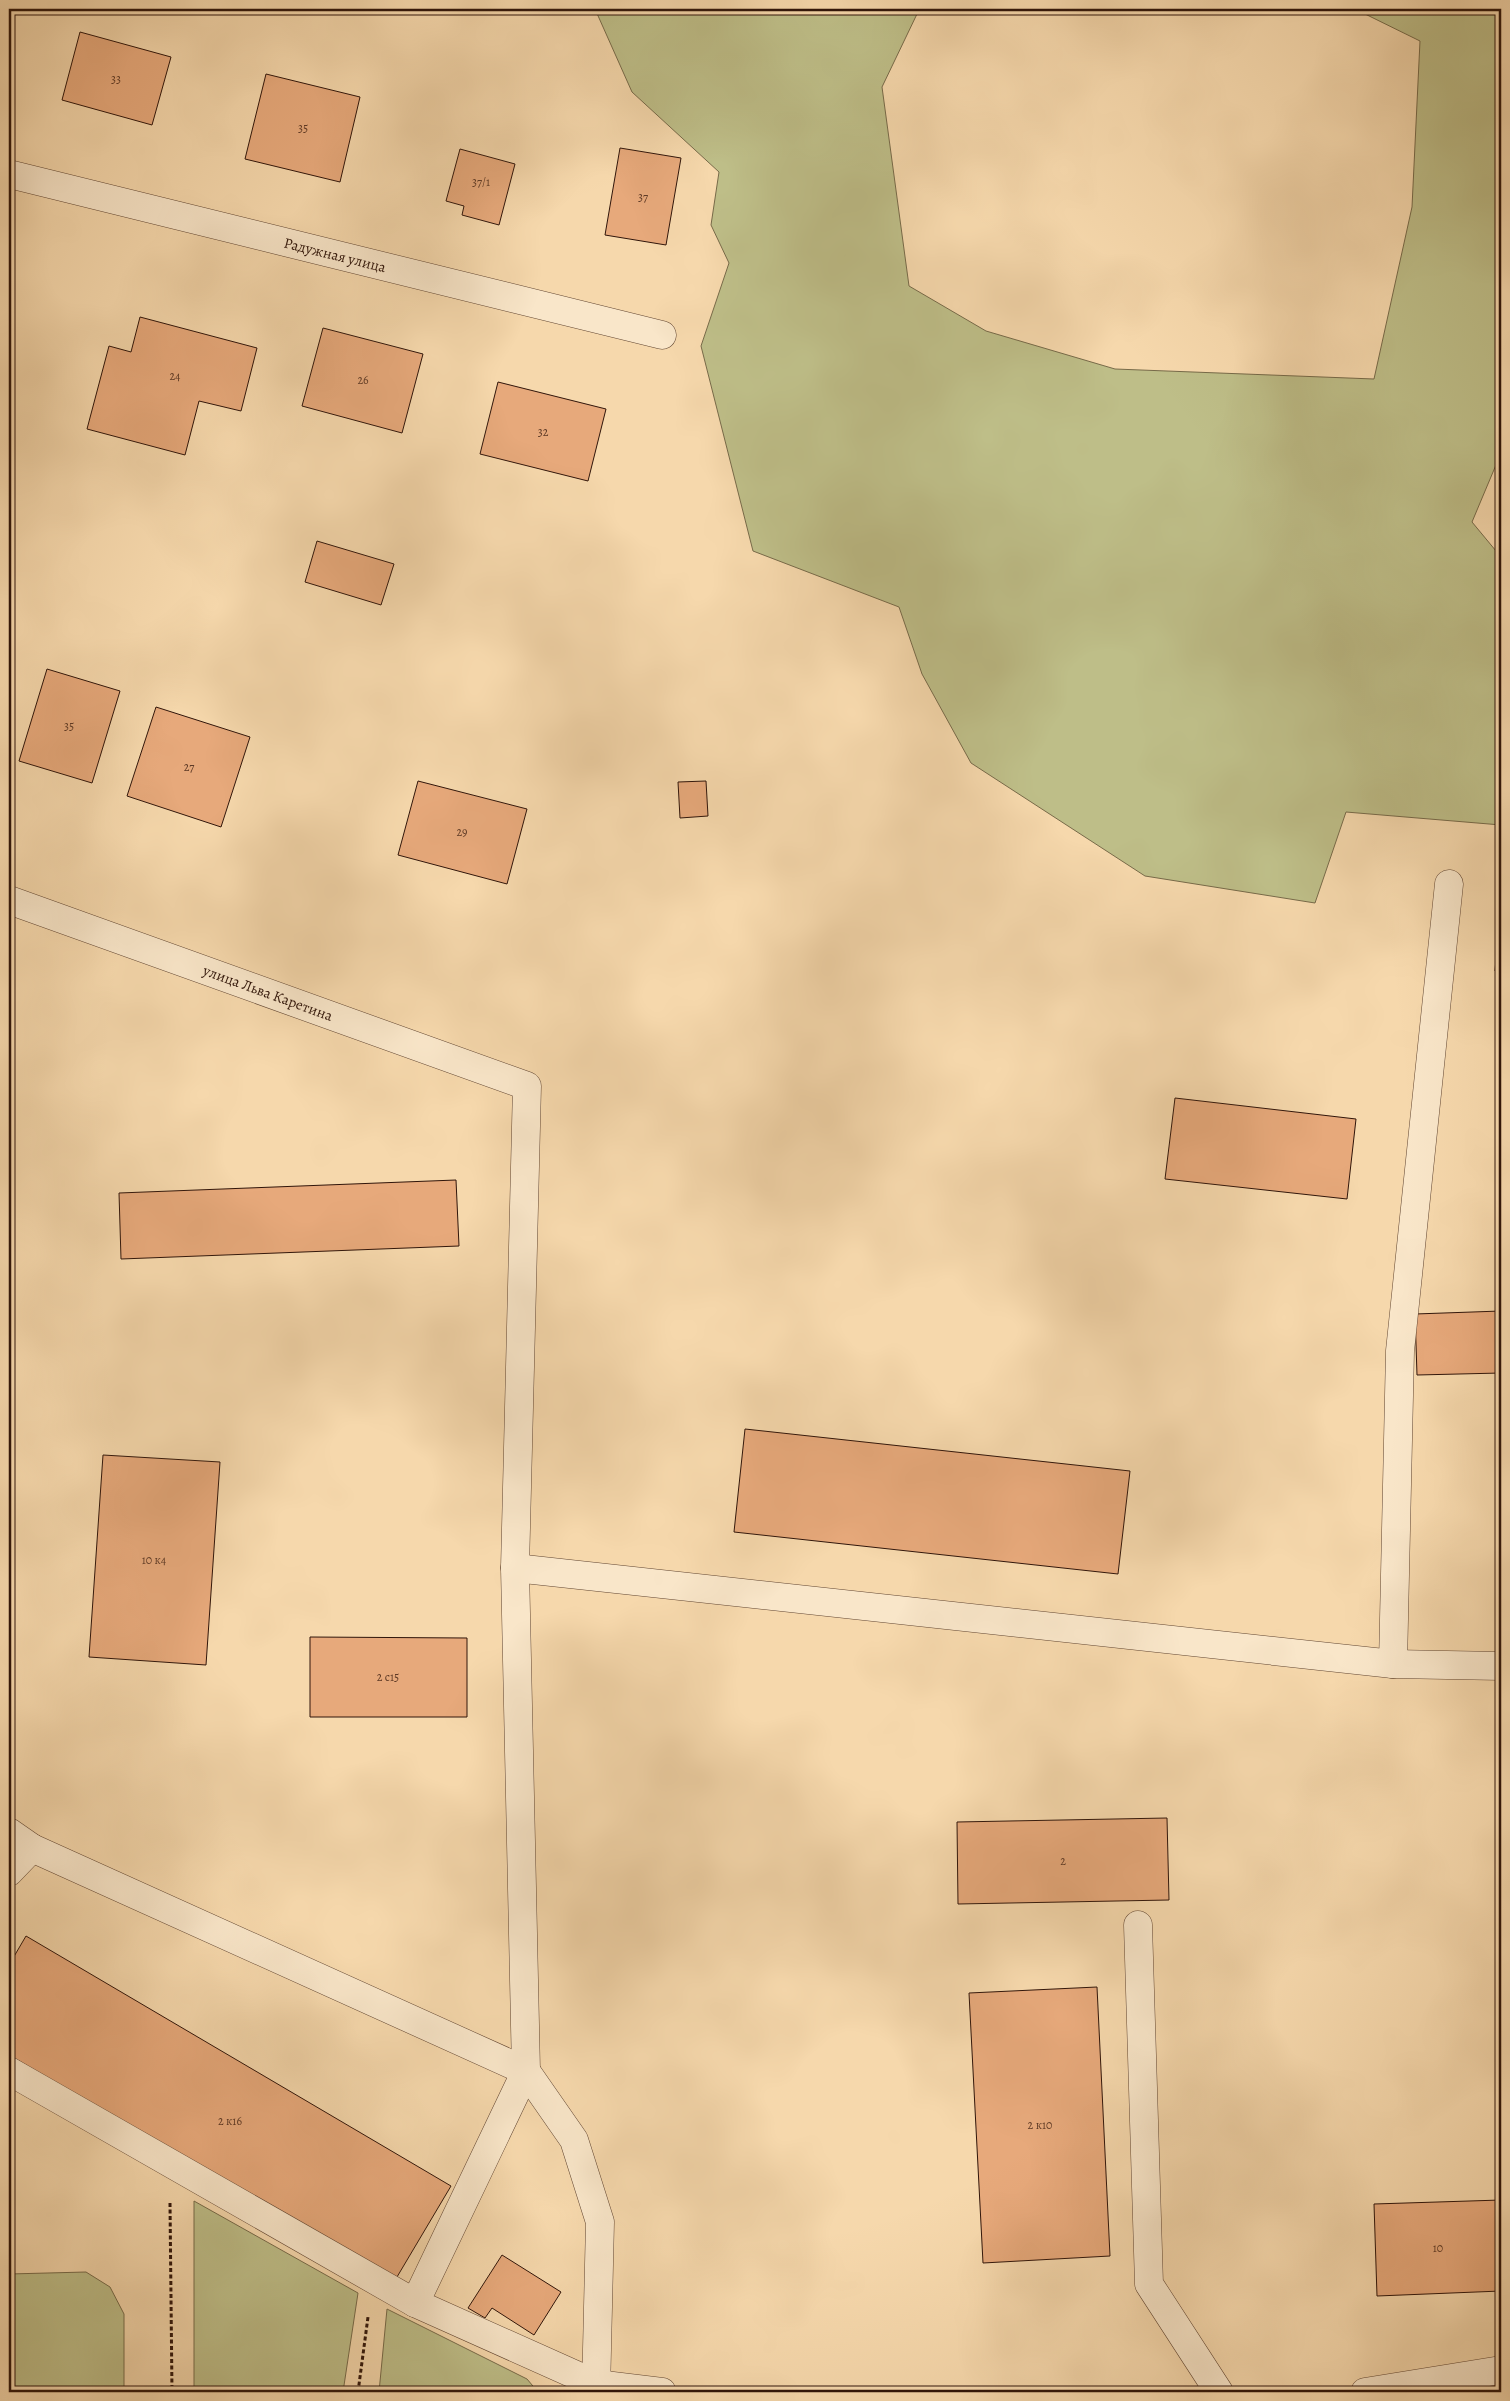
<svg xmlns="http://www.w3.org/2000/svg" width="1510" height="2401" viewBox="0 0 1510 2401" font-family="Alegreya,serif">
<rect width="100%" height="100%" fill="#f6d8ac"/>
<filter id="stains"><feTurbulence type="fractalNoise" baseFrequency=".004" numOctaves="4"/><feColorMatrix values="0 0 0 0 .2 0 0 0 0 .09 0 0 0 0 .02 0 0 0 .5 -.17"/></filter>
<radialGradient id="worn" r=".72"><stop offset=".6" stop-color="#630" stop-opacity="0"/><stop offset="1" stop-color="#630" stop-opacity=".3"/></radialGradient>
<g fill="#bebe88" stroke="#776a49">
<polygon points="595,9 988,9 917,14 882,87 909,286 986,331 1115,369 1374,379 1412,207 1420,41 1361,12 1308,9 1501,9 1501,453 1472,522 1501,557 1501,825 1346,812 1315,903 1145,876 971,763 922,674 899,607 753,551 701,346 729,263 711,225 719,172 632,92"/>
<polygon points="194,2201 358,2293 343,2392 194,2392"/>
<polygon points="86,2272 110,2287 124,2314 124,2392 9,2392 9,2274"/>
<polygon points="387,2309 527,2379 538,2392 379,2392"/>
</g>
<g fill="#e7a97b" stroke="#30150a">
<polygon points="80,32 171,57 152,125 62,100"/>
<polygon points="266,74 360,97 340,182 245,159"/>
<polygon points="620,148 681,158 666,245 605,235"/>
<polygon points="460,149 515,164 499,225 462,215 464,206 446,201"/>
<polygon points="140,317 257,348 241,411 199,401 185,455 87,429 109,346 131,352"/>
<polygon points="323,328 423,354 402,433 302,406"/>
<polygon points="498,382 606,409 588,481 480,454"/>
<polygon points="317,541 394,564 381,605 305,582"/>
<polygon points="47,669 120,691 92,783 19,761"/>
<polygon points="156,707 250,737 221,827 127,796"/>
<polygon points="418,781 527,809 507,884 398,855"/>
<polygon points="706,781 708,816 680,818 678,782"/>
<polygon points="1501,897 1501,971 1495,971"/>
<polygon points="1175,1098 1356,1119 1347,1199 1165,1179"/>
<polygon points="456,1180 459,1246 121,1259 119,1193"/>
<polygon points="1501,1311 1501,1373 1417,1375 1415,1314"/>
<polygon points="745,1429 1130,1471 1118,1574 734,1532"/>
<polygon points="103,1455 220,1462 206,1665 89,1657"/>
<polygon points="310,1637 467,1638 467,1717 310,1717"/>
<polygon points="1167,1818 1169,1900 958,1904 957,1822"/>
<polygon points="26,1936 451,2186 394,2282 9,2055 9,1965"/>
<polygon points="1097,1987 1110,2256 983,2263 969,1993"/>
<polygon points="1501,2200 1501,2291 1377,2296 1374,2204"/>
<polygon points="502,2255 561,2292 534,2335 492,2308 485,2318 468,2308"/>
</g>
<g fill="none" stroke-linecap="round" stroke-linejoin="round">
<g stroke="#624632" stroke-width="29">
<g id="minor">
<polyline points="9,174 662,335"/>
<polyline points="9,900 527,1086 515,1568 526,2071 415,2303 596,2384 662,2392"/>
<polyline points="515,1568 1393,1664 1501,1666"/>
<polyline points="1393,1664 1400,1351 1449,884"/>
<polyline points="9,1832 32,1848 526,2071 574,2140 600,2222 596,2392"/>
<polyline points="9,1872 32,1848"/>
<polyline points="1138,1925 1149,2284 1219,2392"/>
<polyline points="9,2071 415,2303"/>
<polyline points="1365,2392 1501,2370"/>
</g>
</g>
<g stroke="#30150a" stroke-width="3" stroke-dasharray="4 2.5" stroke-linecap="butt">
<polyline points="170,2203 172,2392"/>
<polyline points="358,2392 368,2317"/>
</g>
<use href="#minor" stroke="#f9e6c9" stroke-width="28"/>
</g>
<g text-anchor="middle" stroke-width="4" stroke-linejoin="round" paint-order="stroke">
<g font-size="12" fill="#5e3a26">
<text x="116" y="83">33</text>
<text x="303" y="132">35</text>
<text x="481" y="186">37/1</text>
<text x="643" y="201">37</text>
<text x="175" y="380">24</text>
<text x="363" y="384">26</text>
<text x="543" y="436">32</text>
<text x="69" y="730">35</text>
<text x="189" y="771">27</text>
<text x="462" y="836">29</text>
<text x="154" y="1564">10 к4</text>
<text x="388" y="1681">2 с15</text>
<text x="1063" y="1865">2</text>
<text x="230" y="2125">2 к16</text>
<text x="1040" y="2129">2 к10</text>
<text x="1438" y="2252">10</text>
</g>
<g font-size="15" fill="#30150a" stroke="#f9e6c9">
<text transform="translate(335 255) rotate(14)" y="5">Радужная улица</text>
<text transform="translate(268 993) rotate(20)" y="5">улица Льва Каретина</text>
</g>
</g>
<rect width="1510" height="2401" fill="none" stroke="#f6d8ac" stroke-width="30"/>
<rect x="10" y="10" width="1490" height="2381" fill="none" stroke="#30150a" stroke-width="2.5"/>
<rect x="15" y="15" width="1480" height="2371" fill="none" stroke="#30150a"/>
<rect width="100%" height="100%" filter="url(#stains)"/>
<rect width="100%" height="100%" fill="url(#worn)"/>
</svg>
